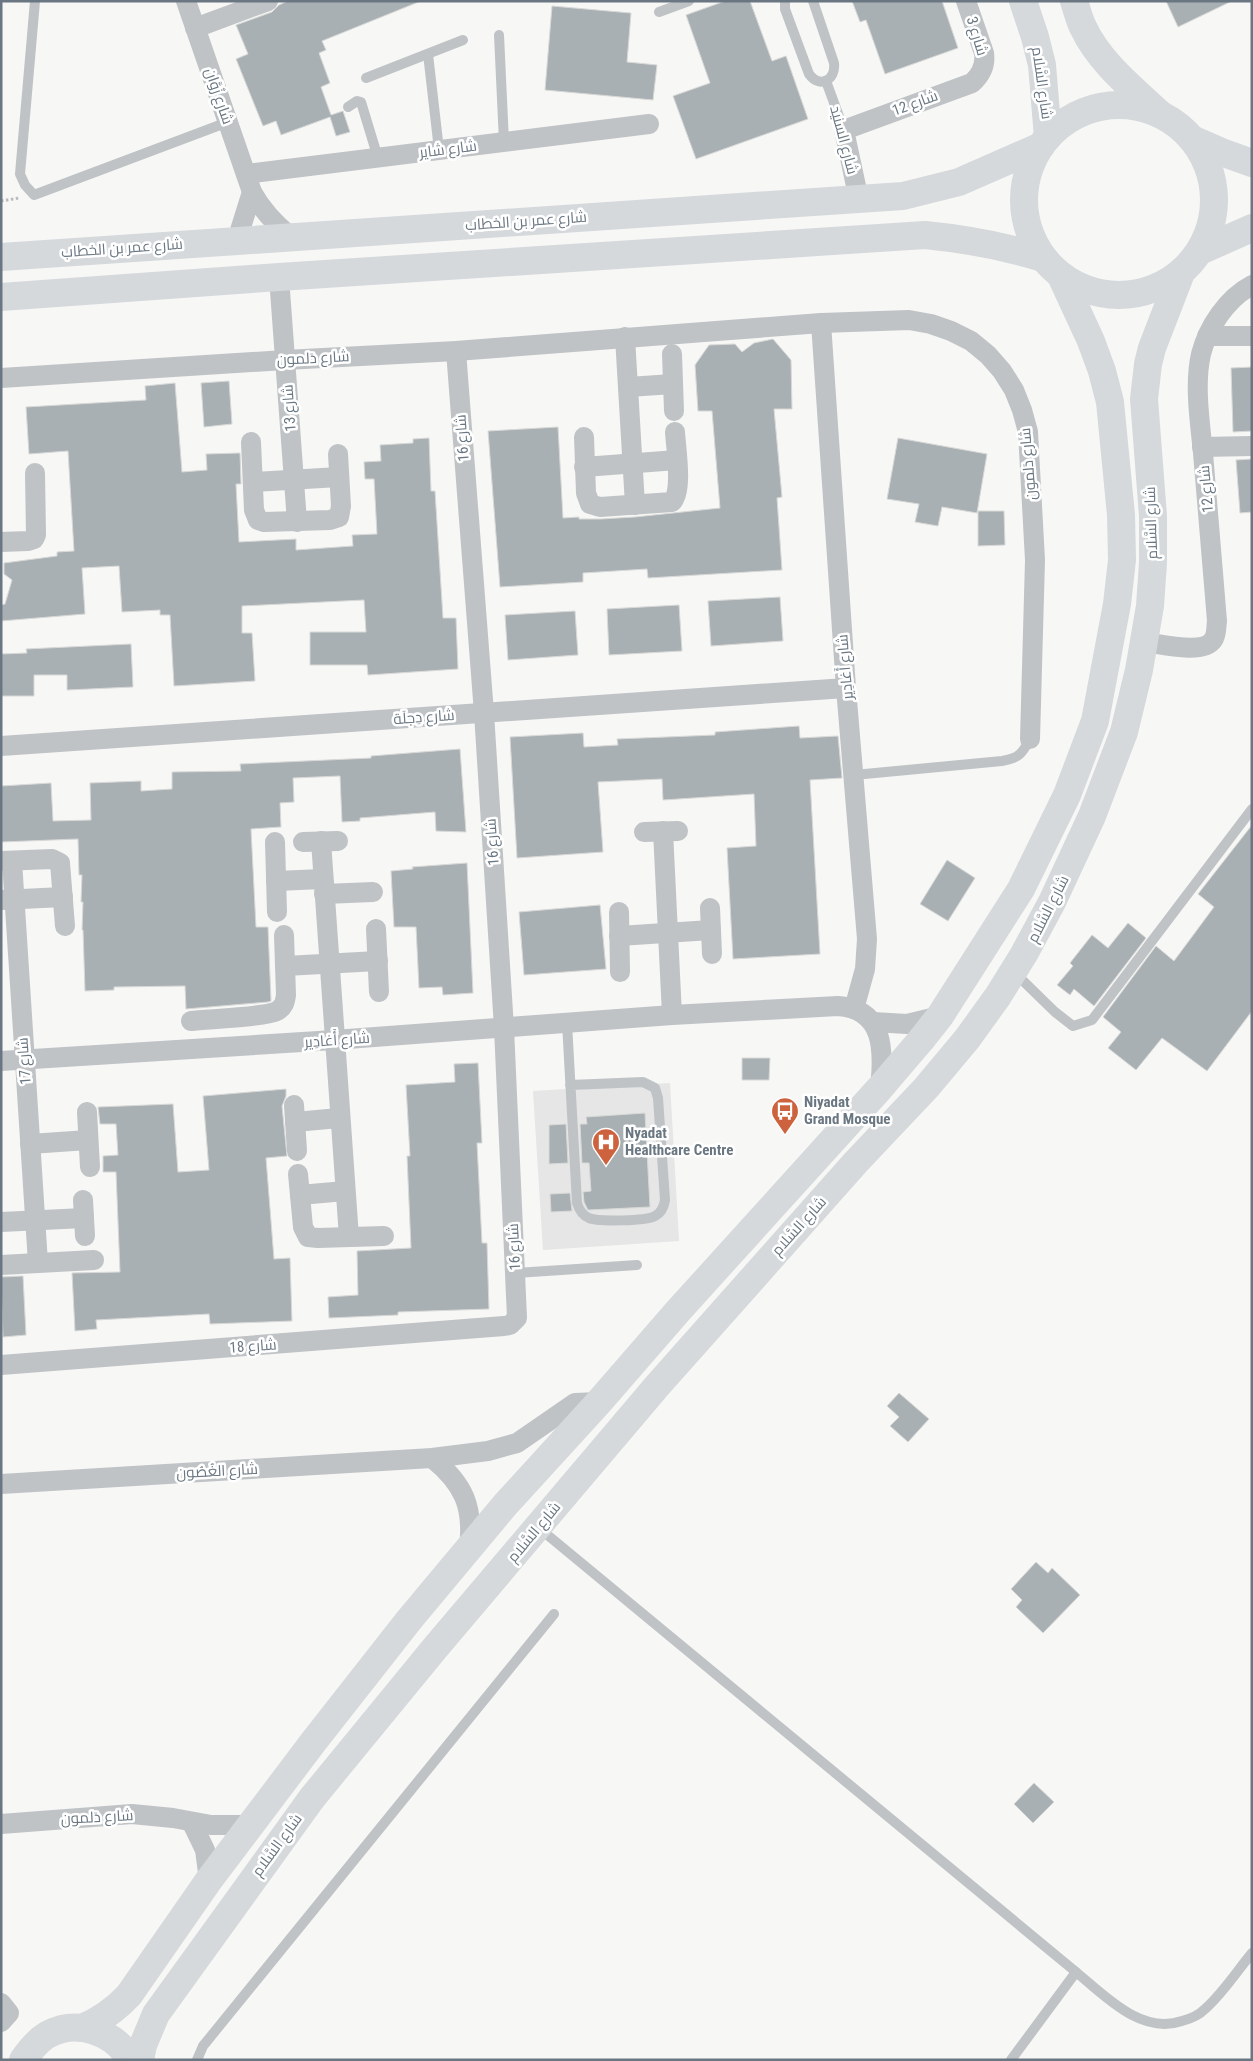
<svg xmlns="http://www.w3.org/2000/svg" width="1253" height="2061" viewBox="0 0 1253 2061" font-family="'Roboto Condensed',Cairo,sans-serif">
<rect width="100%" height="100%" fill="#f7f7f5"/>
<polygon fill="#e5e6e5" points="670,1083 679,1241 543,1250 533,1091"/>
<g fill="#a9b0b4" stroke="#d8d9d7">
<polygon points="288,1 421,1 322,41 326,50 319,53 330,83 321,87 331,115 343,111 350,132 336,136 330,117 281,135 276,121 263,126 236,59 248,54 236,25 272,12 279,5"/>
<polygon points="725,1 750,1 772,61 786,56 808,119 696,159 673,96 710,83 686,15"/>
<polygon points="852,1 942,1 958,48 885,74 866,20 860,22"/>
<polygon points="1166,1 1232,1 1178,27"/>
<polygon points="552,6 631,13 627,62 657,65 653,100 545,90"/>
<polygon points="773,339 791,360 792,409 774,409 782,497 777,498 782,570 648,578 647,569 583,573 583,582 500,587 488,431 558,427 563,518 579,517 579,519 601,519 635,517 720,508 712,411 698,411 695,365 709,345 735,344 742,352 754,343"/>
<polygon points="1252,367 1252,431 1233,432 1231,368"/>
<polygon points="229,381 232,424 204,427 201,383"/>
<polygon points="175,383 182,472 207,470 206,454 240,453 241,484 236,484 239,542 296,539 296,550 353,546 352,535 377,534 374,479 365,479 364,462 381,461 380,445 413,443 413,439 429,438 431,491 435,491 443,618 456,618 458,669 368,675 367,665 310,665 310,632 366,632 364,600 242,606 242,633 252,633 255,681 174,686 170,615 160,615 160,610 122,612 119,566 82,568 85,614 1,621 1,605 5,604 12,580 4,574 4,563 57,556 57,552 74,551 68,451 29,454 26,407 146,400 145,386"/>
<polygon points="898,438 987,454 977,513 942,507 938,526 915,522 919,504 887,499"/>
<polygon points="1252,459 1252,512 1240,513 1236,460"/>
<polygon points="978,511 1004,511 1005,545 978,546"/>
<polygon points="780,597 783,641 711,646 708,601"/>
<polygon points="679,605 682,651 609,655 607,609"/>
<polygon points="575,611 578,655 508,660 505,615"/>
<polygon points="131,644 133,687 67,690 67,675 34,675 34,696 1,696 1,654 27,653 26,649"/>
<polygon points="799,726 800,738 838,736 842,778 810,780 820,954 733,959 727,848 756,846 754,794 663,800 662,779 598,782 603,852 517,858 510,737 583,733 584,747 618,745 617,739 715,735 715,732"/>
<polygon points="460,749 466,832 436,831 435,812 360,818 360,821 342,822 340,776 293,778 294,802 280,803 281,827 251,829 256,927 268,927 271,1001 268,1002 186,1009 185,986 114,987 114,990 85,991 83,930 82,930 83,902 81,902 82,875 79,875 78,839 1,842 1,786 51,783 53,821 91,820 90,783 141,781 141,791 172,789 172,772 241,771 240,764 371,758 371,756"/>
<polygon points="1252,825 1252,1011 1207,1071 1162,1038 1136,1070 1108,1048 1121,1032 1103,1017 1156,946 1174,961 1214,907 1198,894"/>
<polygon points="947,860 975,878 948,921 920,904"/>
<polygon points="467,863 473,993 443,995 442,987 419,988 416,927 394,927 391,871 413,869 412,867"/>
<polygon points="600,905 606,969 524,975 519,912"/>
<polygon points="1128,923 1146,938 1094,1006 1074,989 1070,995 1057,985 1073,966 1070,963 1092,935 1108,948"/>
<polygon points="742,1058 770,1058 769,1080 742,1080"/>
<polygon points="478,1063 482,1143 477,1143 482,1243 487,1243 489,1309 398,1312 398,1315 329,1318 328,1297 358,1295 357,1251 411,1248 407,1156 410,1156 406,1085 455,1082 454,1064"/>
<polygon points="286,1089 286,1096 282,1106 287,1156 266,1158 274,1259 290,1258 292,1321 210,1324 209,1314 96,1320 97,1329 75,1331 72,1273 120,1272 116,1172 103,1172 103,1156 118,1155 116,1124 100,1124 98,1107 173,1104 178,1172 209,1170 203,1096"/>
<polygon points="645,1113 650,1207 588,1210 584,1202 583,1192 591,1191 589,1163 582,1163 580,1124 587,1124 586,1117"/>
<polygon points="566,1124 568,1163 549,1164 549,1125"/>
<polygon points="570,1193 572,1211 551,1212 550,1194"/>
<polygon points="23,1276 26,1335 3,1337 1,1277"/>
<polygon points="899,1393 929,1419 908,1442 890,1426 899,1417 887,1406"/>
<polygon points="1036,1562 1048,1573 1052,1568 1080,1595 1043,1633 1016,1607 1022,1600 1011,1589"/>
<polygon points="1034,1783 1054,1802 1033,1823 1014,1804"/>
</g>
<g fill="none" stroke-linecap="round" stroke-linejoin="round">
<polyline stroke="#b9bcbe" stroke-width="3" stroke-dasharray="2.5 2.5" stroke-linecap="butt" points="1,201 19,198"/>
<g stroke="#bfc3c6" stroke-width="10">
<polyline points="35,1 20,174 25,185 34,195 228,122"/>
<path d="M785,1v8l24,65c11,15 27,6 25,-11l-21,-62"/>
<polyline points="659,12 689,1"/>
<polyline points="499,35 504,142"/>
<polyline points="428,54 439,150"/>
<polyline points="366,78 463,40"/>
<polyline points="826,81 844,130"/>
<polyline points="348,107 357,101 361,102 378,158"/>
<path d="M854,775l148,-14c17,-3 20,-7 28,-22"/>
<polyline points="1014,972 1055,1012 1073,1026 1092,1020 1252,809"/>
<path d="M567,1023l10,180c2,7 5,12 12,15 8,4 58,3 66,-2 6,-3 9,-9 10,-16l-7,-102 -3,-10 -12,-6 -73,3"/>
<polyline points="516,1273 637,1265"/>
<path d="M539,1528l537,444c29,24 65,63 106,49 8,-2 17,-6 23,-12 18,-16 32,-38 47,-56"/>
<polyline points="197,2060 203,2046 554,1614"/>
<polyline points="1011,2060 1076,1972"/>
</g>
<g stroke="#bfc3c6" stroke-width="20">
<path d="M186,1l66,191c10,18 22,31 38,44"/>
<polyline points="195,28 268,1"/>
<polyline points="246,174 649,124"/>
<path d="M859,200l-15,-70 128,-47c9,-8 14,-17 12,-30l-18,-52"/>
<polyline points="237,240 252,192"/>
<polyline points="279,277 297,522"/>
<polyline points="821,323 846,688 867,939 865,969 854,1009"/>
<polyline points="1207,336 1252,336"/>
<polyline points="625,337 635,505"/>
<polyline points="672,354 674,411"/>
<polyline points="1,378 285,360 456,351 821,323 909,320 931,324 951,331 971,341 988,355 1002,371 1014,390 1022,410 1028,432 1035,560 1030,739"/>
<polyline points="628,387 673,384"/>
<path d="M584,437l2,56 4,11 10,3 72,-5c11,-11 4,-53 3,-70"/>
<polyline points="251,442 254,510 258,520 264,522 330,520 339,517 341,506 338,454"/>
<polyline points="1202,447 1252,446"/>
<polyline points="584,467 677,460"/>
<polyline points="253,482 339,477"/>
<polyline points="1,542 28,541 34,539 36,535 35,473"/>
<path d="M1144,642c16,2 59,13 69,-2 4,-5 3,-13 4,-19 -5,-56 -9,-112 -14,-168 -3,-31 -9,-68 -2,-99 7,-27 26,-56 51,-69"/>
<polyline points="1,746 846,688"/>
<polyline points="663,831 672,1015"/>
<polyline points="644,832 678,831"/>
<polyline points="321,841 349,1237"/>
<polyline points="275,842 277,912"/>
<polyline points="303,842 338,841"/>
<polyline points="1,861 52,859 60,863 65,926"/>
<polyline points="12,861 38,1263"/>
<polyline points="276,881 323,879"/>
<polyline points="324,894 373,892"/>
<polyline points="1,900 63,897"/>
<polyline points="710,908 712,954"/>
<polyline points="619,912 620,972"/>
<polyline points="376,929 379,992"/>
<polyline points="619,936 711,930"/>
<polyline points="285,966 378,961"/>
<path d="M191,1021c16,-2 75,-4 86,-10 7,-4 8,-9 9,-16l-2,-60"/>
<polyline points="873,1022 907,1024 940,1016"/>
<path d="M1,1061l333,-21 338,-25 166,-9c47,3 46,46 42,82"/>
<polyline points="294,1105 297,1151"/>
<polyline points="87,1112 90,1167"/>
<polyline points="295,1122 339,1118"/>
<polyline points="30,1144 88,1140"/>
<polyline points="298,1174 303,1227 308,1237 318,1238 384,1236"/>
<polyline points="300,1195 345,1191"/>
<polyline points="83,1200 85,1236"/>
<polyline points="1,1222 84,1218"/>
<polyline points="1,1265 94,1260"/>
<polyline points="1,1365 504,1326 510,1325 517,1318 504,1028 484,713 456,351"/>
<path d="M432,1458c32,26 42,49 37,90"/>
<polyline points="1,1484 432,1458 488,1451 517,1443 575,1403 599,1402"/>
<polyline points="192,1823 205,1850 209,1880"/>
<polyline points="1,1824 132,1814 173,1818 211,1825 250,1825"/>
<polyline points="1,2003 9,2013 1,2022"/>
</g>
<g stroke="#d5d9dc" stroke-width="28">
<polyline points="1023,1 1035,37 1042,65 1048,137"/>
<path d="M1074,1c3,9 5,18 9,26 16,35 49,61 77,87"/>
<path d="M82,2028c19,-8 33,-18 47,-33l80,-115 105,-139 95,-121 96,-115 94,-103 79,-91 202,-223 41,-48 19,-24 81,-127 46,-94 28,-74 22,-117 5,-44 -1,-45 -11,-113 -8,-31 -11,-30 -30,-65"/>
<path d="M23,2060c7,-10 14,-19 24,-25 30,-17 67,-3 84,25"/>
<polyline points="140,2060 143,2045 156,2014 312,1798 435,1648 657,1386 856,1162 926,1088 967,1039 998,996 1024,954 1052,902 1092,816 1124,732 1139,670 1150,606 1153,563 1153,516 1144,399 1148,364 1152,348 1181,273"/>
</g>
<g stroke="#d5d9dc" stroke-width="28">
<circle cx="1119" cy="200" r="95"/>
<polyline points="1192,139 1224,153 1252,163"/>
<polyline points="1200,251 1252,228"/>
<polyline points="1,257 903,196 959,182 1041,146"/>
<path d="M1,297l278,-20 646,-42c41,4 79,11 118,23"/>
</g>
</g>
<defs>
<g id="bus-pin" transform="scale(1.4375)"><path d="M0 17L-7.5 6A9.5 9.5 0 1 1 7.5 6Z" fill="#cd633e" stroke="#fff"/><path d="M-5-6H5V4H4V6H2V4H-2V6H-4V4H-5ZM-3.5-4V0h7V-4ZM-3.5 1.2v1.5H-2V1.2ZM2 1.2v1.5H3.5V1.2Z" fill="#fff"/></g>
<g id="hospital-pin" transform="scale(1.4375)"><path d="M0 17L-7.5 6A9.5 9.5 0 1 1 7.5 6Z" fill="#cd633e" stroke="#fff"/><path d="M-5-5h3v3.5h4V-5h3V5h-3V1.5h-4V5h-3Z" fill="#fff"/></g>
</defs>
<g fill-rule="evenodd">
<use href="#bus-pin" x="785" y="1111"/>
<use href="#hospital-pin" x="606" y="1142"/>
</g>
<g text-anchor="middle" stroke-width="5" stroke-linejoin="round" paint-order="stroke">
<g font-size="15" fill="#6a7782" stroke="#fff">
<text transform="translate(977 36) rotate(73)" y="5">شارع 3</text>
<text transform="translate(1042 83) rotate(82)" y="5">شارع السَّلام</text>
<text transform="translate(219 96) rotate(71)" y="5">شارع زُوَّان</text>
<text transform="translate(915 103) rotate(-20)" y="5">شارع 12</text>
<text transform="translate(844 140) rotate(75)" y="5">شارع السنيد</text>
<text transform="translate(448 149) rotate(-7)" y="5">شارع شاير</text>
<text transform="translate(526 221) rotate(-4)" y="5">شارع عمر بن الخطاب</text>
<text transform="translate(122 248) rotate(-4)" y="5">شارع عمر بن الخطاب</text>
<text transform="translate(313 358) rotate(-3)" y="5">شارع دَلمون</text>
<text transform="translate(289 408) rotate(-94)" y="5">شارع 13</text>
<text transform="translate(462 438) rotate(-94)" y="5">شارع 16</text>
<text transform="translate(1028 464) rotate(-95)" y="5">شارع دَلمون</text>
<text transform="translate(1206 489) rotate(-95)" y="5">شارع 12</text>
<text transform="translate(1151 523) rotate(-92)" y="5">شارع السَّلام</text>
<text transform="translate(845 667) rotate(-95)" y="5">شارع أَغادِير</text>
<text transform="translate(424 717) rotate(-4)" y="5">شارع دِجلَة</text>
<text transform="translate(492 842) rotate(-94)" y="5">شارع 16</text>
<text transform="translate(1048 909) rotate(-63)" y="5">شارع السَّلام</text>
<text transform="translate(337 1040) rotate(-4)" y="5">شارع أَغادِير</text>
<text transform="translate(24 1061) rotate(-94)" y="5">شارع 17</text>
<text transform="translate(799 1226) rotate(-48)" y="5">شارع السَّلام</text>
<text transform="translate(514 1247) rotate(-93)" y="5">شارع 16</text>
<text transform="translate(253 1346) rotate(-4)" y="5">شارع 18</text>
<text transform="translate(217 1471) rotate(-3)" y="5">شارع الغُصُون</text>
<text transform="translate(534 1532) rotate(-50)" y="5">شارع السَّلام</text>
<text transform="translate(97 1817) rotate(-3)" y="5">شارع دَلمون</text>
<text transform="translate(277 1845) rotate(-54)" y="5">شارع السَّلام</text>
</g>
<g font-size="15" font-weight="bold" fill="#6a7782" stroke="#fff" text-anchor="start">
<text x="804" y="1107">Niyadat<tspan x="804" dy="17">Grand Mosque</tspan></text>
<text x="625" y="1138">Nyadat<tspan x="625" dy="17">Healthcare Centre</tspan></text>
</g>
</g>
<rect width="1253" height="2061" fill="none" stroke="#6a7782" stroke-width="5"/>
</svg>
